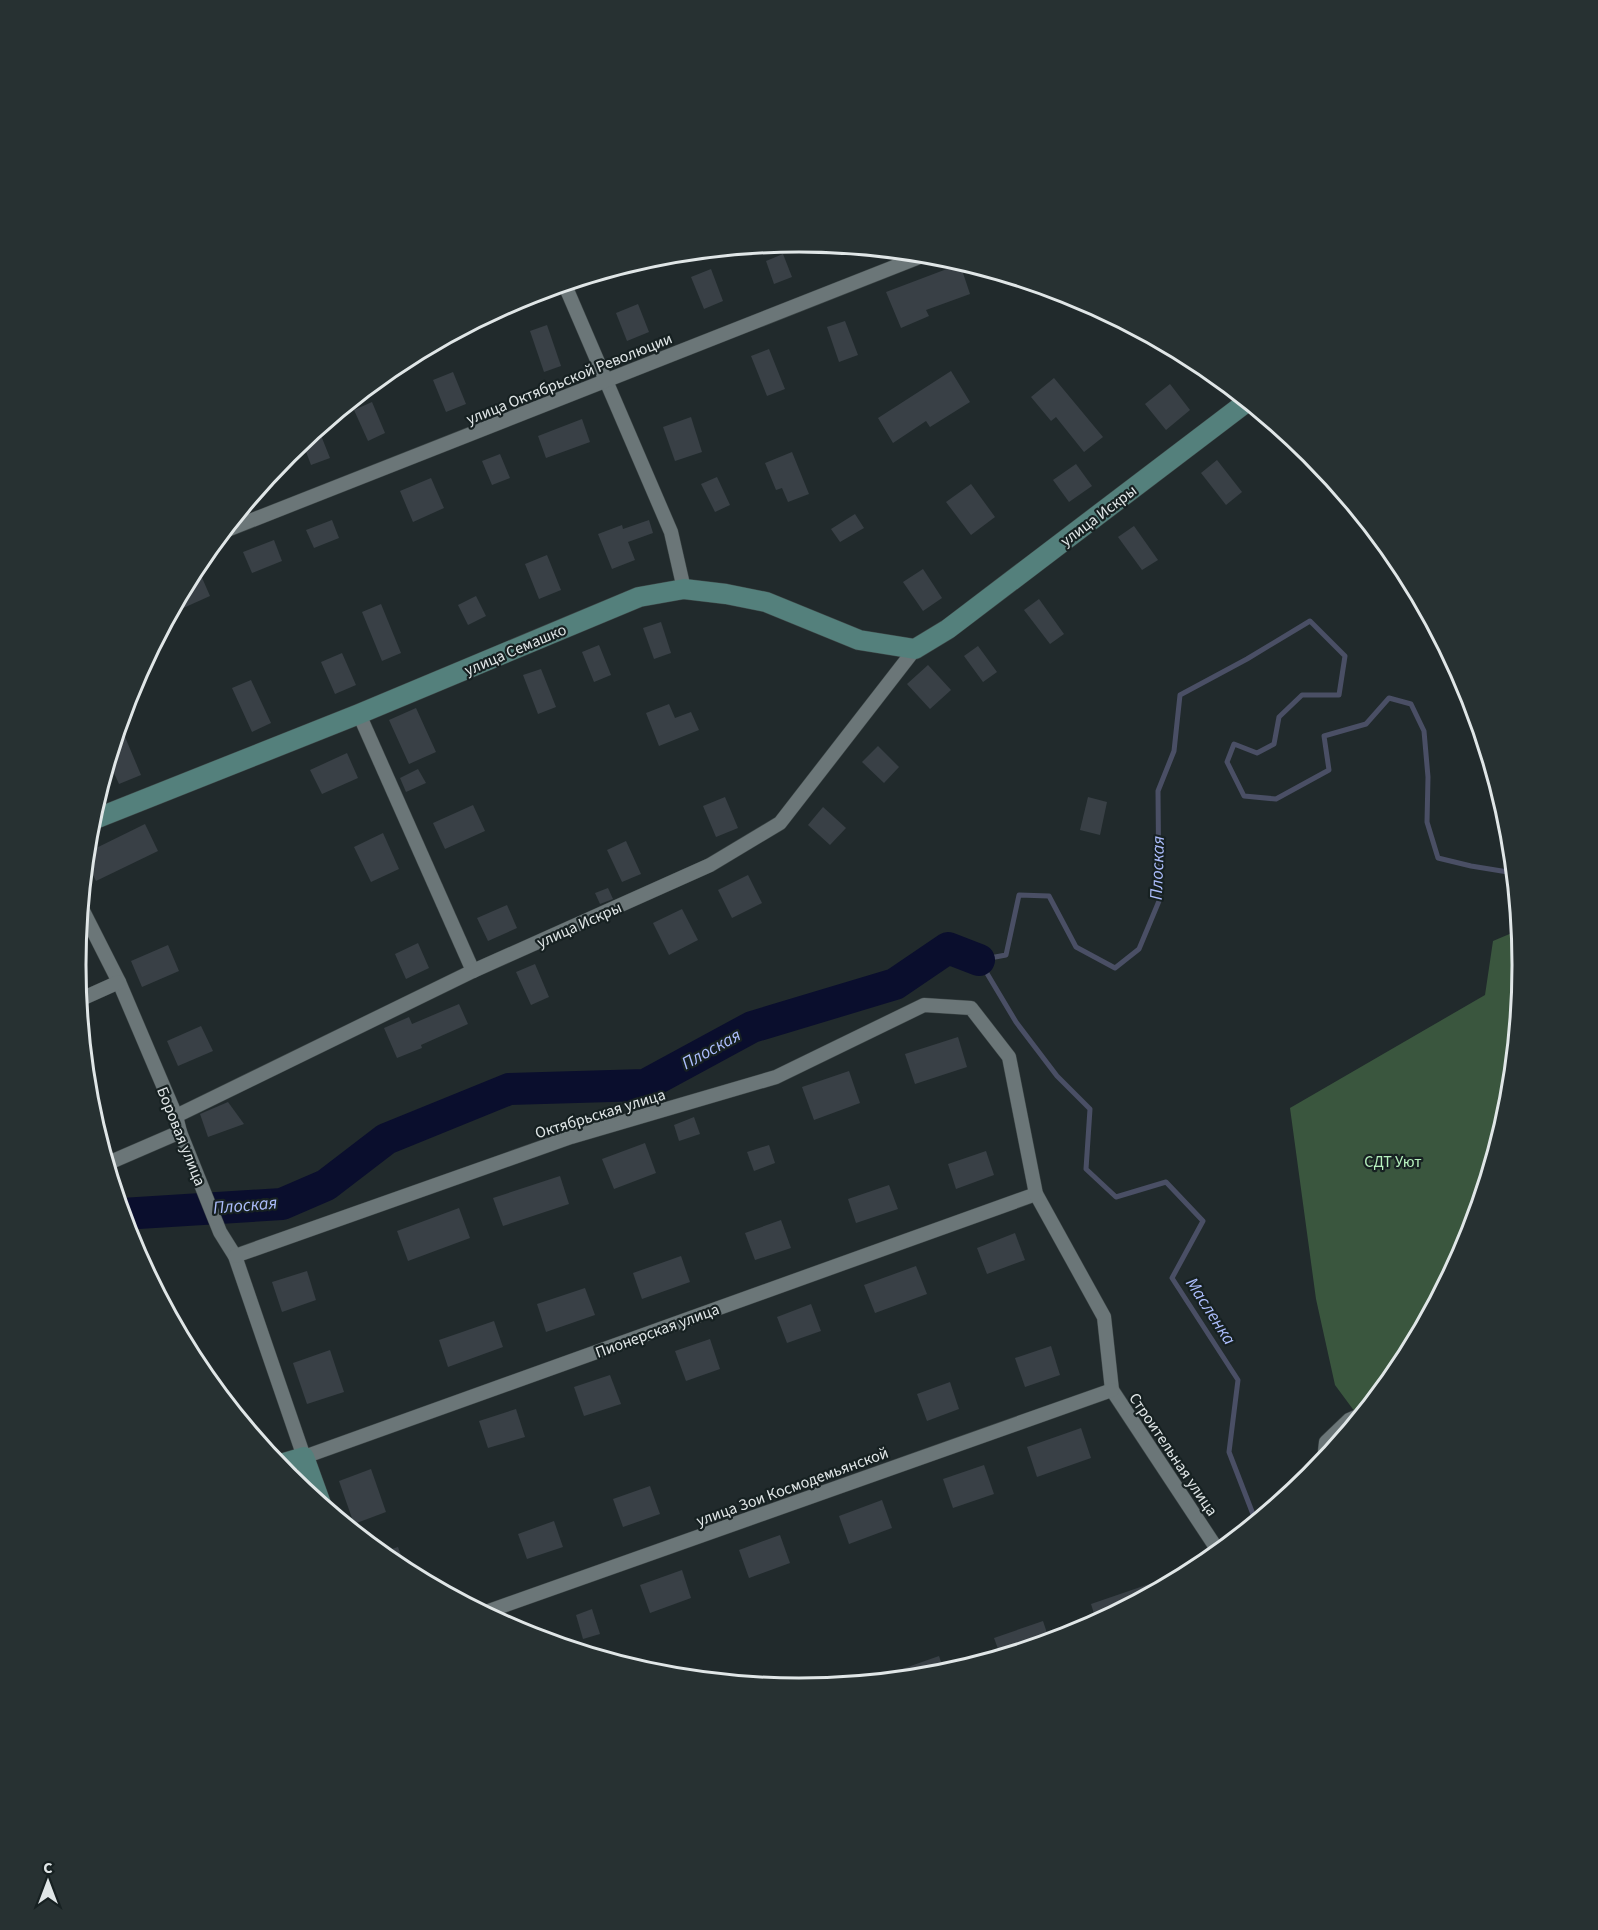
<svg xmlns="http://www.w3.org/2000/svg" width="1598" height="1930" viewBox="0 0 1598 1930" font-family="'Source Sans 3',sans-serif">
<rect width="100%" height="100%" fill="#212a2c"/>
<polygon fill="#3a563e" points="1519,930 1523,965 1509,1107 1468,1242 1401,1368 1369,1407 1355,1412 1335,1385 1316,1299 1290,1108 1485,995 1493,941"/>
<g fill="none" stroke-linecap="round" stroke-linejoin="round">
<polyline stroke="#4a4f65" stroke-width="5" points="1256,1522 1229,1452 1238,1380 1172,1278 1203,1221 1166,1182 1116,1197 1086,1169 1090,1109 1057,1076 1016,1022 979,960 1006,955 1019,895 1049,896 1076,947 1115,968 1139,949 1159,901 1158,791 1174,751 1180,695 1247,659 1310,621 1345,656 1339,695 1302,695 1279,717 1274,744 1257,753 1234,744 1227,762 1244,796 1276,799 1329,770 1324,736 1366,724 1389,698 1411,704 1424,731 1428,777 1427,822 1438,858 1471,866 1514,873"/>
<polyline stroke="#0a0e2d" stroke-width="32" points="122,1214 282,1204 326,1185 386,1139 509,1089 645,1085 752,1027 895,984 948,948 979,960"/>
</g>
<g fill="#394046">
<polygon points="783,254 792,277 774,284 766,261"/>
<polygon points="960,264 970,294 926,310 929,316 901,328 886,292"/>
<polygon points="711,269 723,301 704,309 691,277"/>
<polygon points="638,304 649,332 627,341 616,313"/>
<polygon points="845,321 858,355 839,362 827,327"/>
<polygon points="547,325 561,366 544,372 530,331"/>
<polygon points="769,349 785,389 767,396 751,356"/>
<polygon points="951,371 970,402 930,427 926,421 893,443 878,418"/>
<polygon points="453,372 466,404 446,412 433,380"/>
<polygon points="1054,378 1103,437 1084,452 1056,417 1051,421 1031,397"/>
<polygon points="1170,384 1190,410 1166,430 1145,404"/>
<polygon points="372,402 385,433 368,441 354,410"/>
<polygon points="691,417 702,452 675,461 663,427"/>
<polygon points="582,419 590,442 546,458 538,436"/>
<polygon points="318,428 330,458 311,465 302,441"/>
<polygon points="792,452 809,494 788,502 782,488 776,490 765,463"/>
<polygon points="500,454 510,478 492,485 482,461"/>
<polygon points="1217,460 1242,492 1226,505 1201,473"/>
<polygon points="1076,464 1092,486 1069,502 1053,480"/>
<polygon points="717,477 730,505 715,512 701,484"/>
<polygon points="431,478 444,508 413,522 400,491"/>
<polygon points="971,484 995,517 971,535 946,502"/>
<polygon points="855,514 864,528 840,542 831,529"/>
<polygon points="332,520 339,538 314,548 306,530"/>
<polygon points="649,520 653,533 628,542 635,560 612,569 598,534 622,525 623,529"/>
<polygon points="1134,526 1158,560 1142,570 1118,537"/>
<polygon points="274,540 282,561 252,573 243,552"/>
<polygon points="547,555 561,590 539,599 525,564"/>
<polygon points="196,564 210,596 181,609 177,599"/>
<polygon points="923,569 942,598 923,611 903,582"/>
<polygon points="476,596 486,616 468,625 458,605"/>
<polygon points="1039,599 1064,634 1050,644 1024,610"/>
<polygon points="381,604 401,653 382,661 362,612"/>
<polygon points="661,622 671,653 654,659 643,628"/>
<polygon points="599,645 611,675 594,682 582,652"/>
<polygon points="978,646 997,672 983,682 964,656"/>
<polygon points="342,653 356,685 335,694 321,662"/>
<polygon points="928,665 951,690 930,709 907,684"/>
<polygon points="541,669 556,707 538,714 523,675"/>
<polygon points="251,680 271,723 252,732 232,688"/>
<polygon points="669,704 675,718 691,712 699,730 659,746 646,713"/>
<polygon points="416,708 436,752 409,764 389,720"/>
<polygon points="125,737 141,775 119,784 108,760 114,742"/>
<polygon points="878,746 899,767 884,783 862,762"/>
<polygon points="347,753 358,778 322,794 310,770"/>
<polygon points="418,769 426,783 406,792 400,778"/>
<polygon points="725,797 738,828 716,837 703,806"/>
<polygon points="1088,797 1107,802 1100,835 1080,830"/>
<polygon points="473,805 485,831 445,849 433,823"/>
<polygon points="823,807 846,828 830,845 808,825"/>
<polygon points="145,824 158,851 96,881 85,859 86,853"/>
<polygon points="383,833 399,869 371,882 354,847"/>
<polygon points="626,841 641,874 622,882 607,850"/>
<polygon points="748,875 762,903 732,918 718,890"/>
<polygon points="608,888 613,899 600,904 595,893"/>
<polygon points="507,905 517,928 488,941 477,918"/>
<polygon points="682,909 698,940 669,955 653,923"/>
<polygon points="418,943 429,968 406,979 395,954"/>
<polygon points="168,945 179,971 142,987 131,961"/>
<polygon points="535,964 549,997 531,1005 516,972"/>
<polygon points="459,1004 468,1024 421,1045 422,1048 397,1058 384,1028 409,1017 412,1024"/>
<polygon points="201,1026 213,1051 178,1066 167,1041"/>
<polygon points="958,1037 967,1067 915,1084 905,1054"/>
<polygon points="849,1071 860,1103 814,1120 802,1087"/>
<polygon points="228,1102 244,1124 208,1137 200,1114"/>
<polygon points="694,1117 700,1134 679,1141 674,1125"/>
<polygon points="645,1143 656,1173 614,1189 602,1159"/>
<polygon points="769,1145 775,1163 754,1171 747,1152"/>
<polygon points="986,1151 994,1175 956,1189 948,1164"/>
<polygon points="560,1176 569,1204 503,1226 493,1198"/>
<polygon points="889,1185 898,1209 856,1223 848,1199"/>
<polygon points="459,1208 470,1238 408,1261 397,1231"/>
<polygon points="781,1220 791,1248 755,1260 745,1233"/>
<polygon points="1015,1233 1025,1260 987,1274 977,1248"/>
<polygon points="681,1256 690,1282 642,1299 633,1273"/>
<polygon points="916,1266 927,1294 875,1313 864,1285"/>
<polygon points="307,1271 316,1300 282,1312 272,1282"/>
<polygon points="585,1288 595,1315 546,1332 537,1304"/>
<polygon points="811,1304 821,1331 787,1343 777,1317"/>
<polygon points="494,1321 503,1347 448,1367 439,1340"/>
<polygon points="710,1339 720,1369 686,1381 675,1351"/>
<polygon points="1051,1346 1060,1375 1025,1387 1015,1358"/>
<polygon points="330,1350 344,1392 307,1404 293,1363"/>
<polygon points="610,1375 621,1404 584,1416 574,1387"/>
<polygon points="950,1382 959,1409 927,1421 917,1394"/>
<polygon points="516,1409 525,1437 488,1448 479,1421"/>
<polygon points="1081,1428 1091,1458 1037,1477 1027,1447"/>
<polygon points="984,1465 994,1494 953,1508 943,1479"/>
<polygon points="371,1469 386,1512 354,1524 339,1481"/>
<polygon points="650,1486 660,1514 623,1527 613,1499"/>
<polygon points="882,1500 892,1528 849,1544 839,1516"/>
<polygon points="554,1521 563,1547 527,1559 518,1534"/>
<polygon points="780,1535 790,1563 749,1578 739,1550"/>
<polygon points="398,1547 407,1572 396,1567 380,1553"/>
<polygon points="682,1570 691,1598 650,1613 640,1585"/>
<polygon points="1158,1581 1161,1588 1097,1623 1091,1604"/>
<polygon points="592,1609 600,1634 583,1639 576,1615"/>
<polygon points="1043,1621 1050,1642 1001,1657 994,1638"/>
<polygon points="939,1656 945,1674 886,1680 885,1675"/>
</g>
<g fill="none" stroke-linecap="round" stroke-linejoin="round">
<g stroke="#3d4647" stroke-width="15">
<g id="street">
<polyline points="564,283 671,532 684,589"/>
<polyline points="222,532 927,254"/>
<polyline points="359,714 473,971"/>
<polyline points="81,907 119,982 176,1116 180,1132 220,1232 235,1256 304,1457 1036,1194"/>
<polyline points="79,1000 119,982"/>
<polyline points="176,1116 473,971 710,865 780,823 915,649"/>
<polyline points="106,1164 180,1132"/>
<polyline points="235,1256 571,1137 776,1077 924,1005 971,1008 1009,1057 1036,1194 1104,1317 1112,1390 1219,1552"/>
<polyline points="1324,1461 1326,1442 1349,1420 1363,1414"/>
<polyline points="483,1613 1112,1390"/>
</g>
</g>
<g stroke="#3d4647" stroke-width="21">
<g id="secondary">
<polyline points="90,821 359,714 639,597 684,589 726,594 766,602 859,640 915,649 948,629 1248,401"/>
<polyline points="277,1465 304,1457 321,1504"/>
</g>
</g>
<use href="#street" stroke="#6b7678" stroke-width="14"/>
<use href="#secondary" stroke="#54807c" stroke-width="20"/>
</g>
<g text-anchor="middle" stroke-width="4.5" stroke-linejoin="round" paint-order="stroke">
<g font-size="16" fill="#e0e6e7" stroke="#172122">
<text transform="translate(569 378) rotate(-22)" y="6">улица Октябрьской Революции</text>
<text transform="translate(1098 515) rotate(-37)" y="6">улица Искры</text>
<text transform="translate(515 649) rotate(-23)" y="6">улица Семашко</text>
<text transform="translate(579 924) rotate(-24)" y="6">улица Искры</text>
<text transform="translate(600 1113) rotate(-17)" y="6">Октябрьская улица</text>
<text transform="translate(182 1136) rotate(68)" y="6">Боровая улица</text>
<text transform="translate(657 1330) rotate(-20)" y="6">Пионерская улица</text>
<text transform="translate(1174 1454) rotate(56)" y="6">Строительная улица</text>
<text transform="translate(792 1486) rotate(-20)" y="6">улица Зои Космодемьянской</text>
</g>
<g font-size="16" fill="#b7f2be" stroke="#172122">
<text x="1393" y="1167">СДТ Уют</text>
</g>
<g font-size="18" font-style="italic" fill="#acbdfc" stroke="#172122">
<text transform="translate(1157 868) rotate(-88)" y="6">Плоская</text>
<text transform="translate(711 1049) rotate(-29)" y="6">Плоская</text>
<text transform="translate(245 1205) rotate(-5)" y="6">Плоская</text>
<text transform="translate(1211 1311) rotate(57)" y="6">Масленка</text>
</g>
</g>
<path d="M0 0H1598V1930H0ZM86 965a713 713 0 1 1 1426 0a713 713 0 1 1-1426 0Z" fill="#273132" fill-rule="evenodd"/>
<path fill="none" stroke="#e0e6e7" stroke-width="3" d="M86 965a713 713 0 1 1 1426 0a713 713 0 1 1-1426 0Z"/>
<g transform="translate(48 1882)" stroke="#172122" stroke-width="4.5" paint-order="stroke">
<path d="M0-4.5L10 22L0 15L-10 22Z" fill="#e0e6e7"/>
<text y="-9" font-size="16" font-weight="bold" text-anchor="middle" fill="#e0e6e7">С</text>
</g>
</svg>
